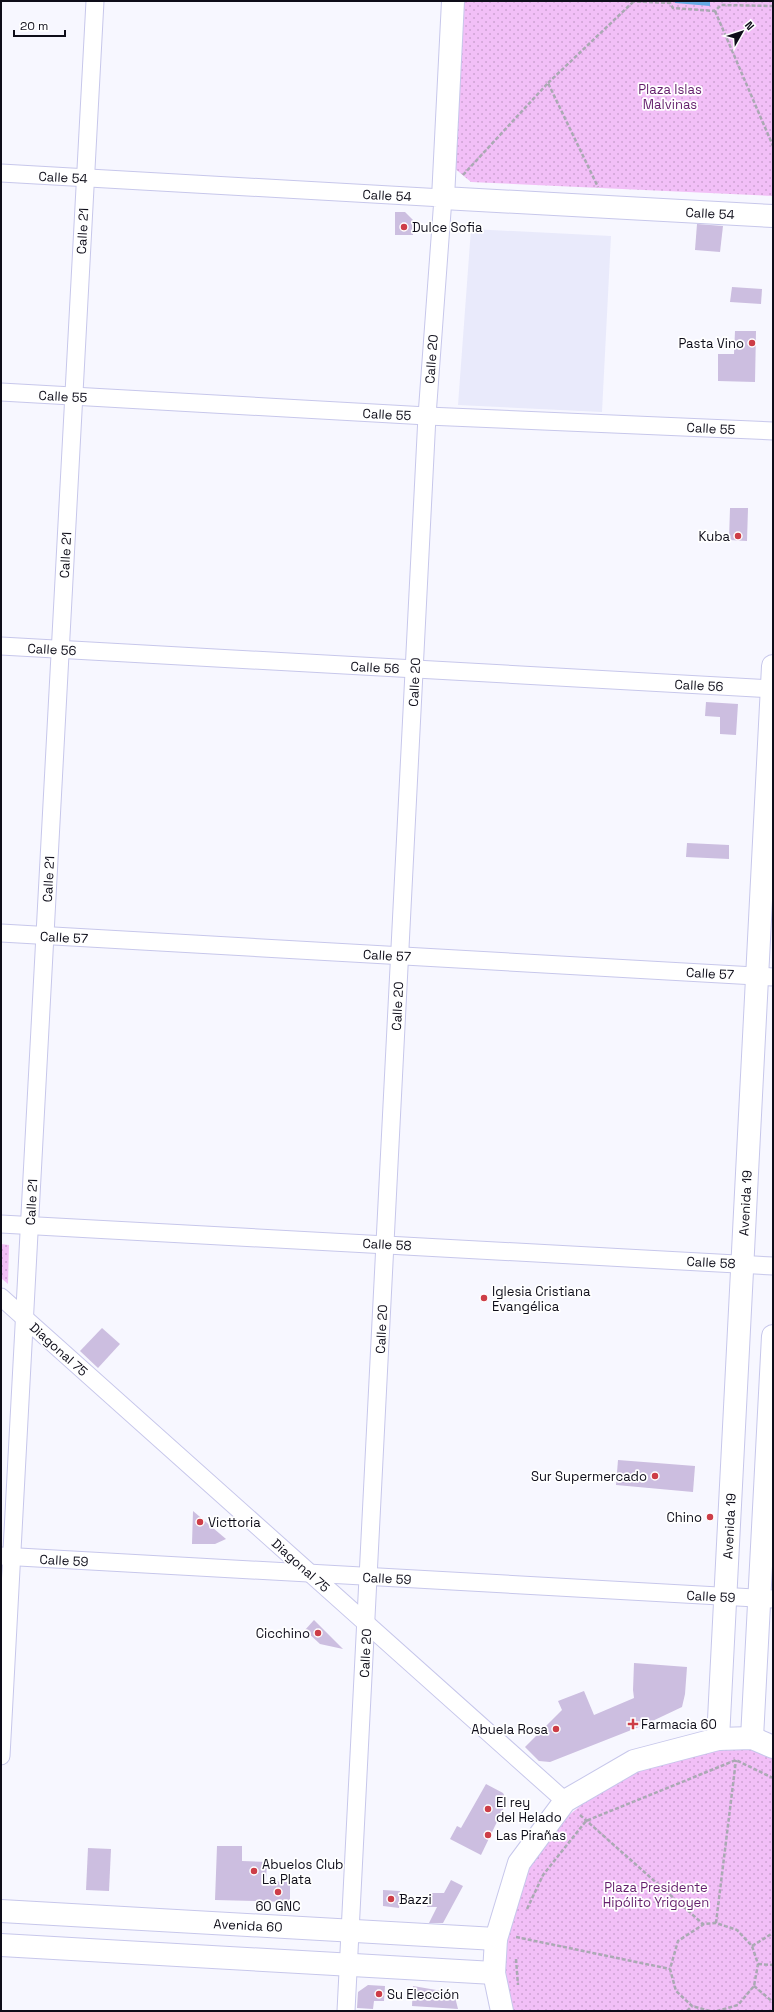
<svg xmlns="http://www.w3.org/2000/svg" width="774" height="2012" viewBox="0 0 774 2012" font-family="'Space Grotesk',sans-serif">
<defs>
<pattern id="green-dots" width="8" height="8" patternUnits="userSpaceOnUse"><rect width="8" height="8" fill="#f2bff7"/><path d="M2 2h.1M6 6h.1" fill="none" stroke="#cea3d3" stroke-width="1.8" stroke-linecap="round"/></pattern>
</defs>
<rect width="100%" height="100%" fill="#f7f7ff"/>
<polygon fill="#e9eafb" points="471,229 611,236 602,412 458,405"/>
<g fill="url(#green-dots)">
<polygon points="463,1 773,1 773,196 471,182 453,167"/>
<polygon points="1,1244 9,1245 8,1284 1,1278"/>
<polygon points="707,1743 753,1747 773,1758 773,2011 511,2011 500,1972 504,1925 544,1836 621,1772"/>
</g>
<polygon fill="#65aae4" points="675,1 710,1 710,6 675,3"/>
<g fill="#ccbee0">
<polygon points="395,212 405,212 413,220 413,235 395,235"/>
<polygon points="697,224 723,226 720,252 695,250"/>
<polygon points="732,287 762,289 761,304 730,302"/>
<polygon points="735,331 756,331 755,382 718,381 718,354 734,354"/>
<polygon points="730,508 748,508 747,541 729,540"/>
<polygon points="706,702 738,704 736,735 720,734 720,717 705,716"/>
<polygon points="687,843 729,845 729,859 686,857"/>
<polygon points="102,1328 120,1344 98,1368 80,1351"/>
<polygon points="618,1460 695,1466 693,1492 616,1485"/>
<polygon points="193,1511 226,1539 215,1544 192,1544"/>
<polygon points="314,1620 343,1649 320,1644 305,1630"/>
<polygon points="634,1663 687,1667 685,1694 682,1707 644,1725 550,1762 539,1761 525,1747 562,1710 558,1701 584,1691 594,1715 634,1698 633,1690"/>
<polygon points="486,1784 503,1793 507,1801 481,1855 450,1839 457,1826 461,1828"/>
<polygon points="217,1846 242,1846 242,1861 267,1862 266,1881 290,1882 290,1902 215,1900"/>
<polygon points="88,1848 111,1849 109,1891 86,1890"/>
<polygon points="451,1880 463,1886 443,1923 429,1923 437,1907 427,1907 428,1893 444,1893"/>
<polygon points="383,1890 400,1891 399,1908 383,1906"/>
<polygon points="368,1985 385,1986 384,2001 374,2001 373,2009 357,2008 358,1992"/>
<polygon points="413,1986 454,1993 458,2009 412,2006"/>
</g>
<g fill="none" stroke-linecap="round" stroke-linejoin="round">
<g stroke="#c7c7eb" stroke-width="19">
<g id="minor">
<polyline points="1,173 443,198 427,416 346,2011"/>
<polyline points="1,392 427,416 773,431"/>
<polyline points="1,646 773,689"/>
<polyline points="1,933 773,977"/>
<polyline points="1,1224 773,1266"/>
<polyline points="1,1297 565,1801"/>
<polyline points="1,1556 773,1599"/>
<polyline points="1,1756 95,1"/>
</g>
</g>
<g stroke="#c7c7eb" stroke-width="24">
<polyline id="tertiary" points="453,1 443,198 773,216"/>
</g>
<g stroke="#c7c7eb" stroke-width="24">
<g id="secondary">
<polyline points="752,1738 773,1336"/>
<polyline points="718,1739 773,666"/>
<polyline points="1,1911 496,1939"/>
<polyline points="1,1945 494,1973"/>
</g>
</g>
<g stroke="#c7c7eb" stroke-width="24">
<polyline id="primary" points="502,2011 494,1973 496,1939 519,1863 565,1801 634,1761 718,1739 752,1738 773,1747"/>
</g>
<g stroke="#aaa9b3" stroke-width="2.5" stroke-dasharray="4 2" stroke-linecap="butt">
<polyline points="625,1 670,3 673,8 715,11 721,5 773,6"/>
<polyline points="715,11 773,146"/>
<polyline points="548,83 633,2"/>
<polyline points="463,175 548,83 598,187"/>
<polyline points="580,1815 703,1924"/>
<polyline points="527,1909 543,1875 586,1821 736,1760 773,1778"/>
<polyline points="716,1923 736,1760"/>
<polyline points="516,1937 670,1969"/>
<polyline points="752,1946 773,1933"/>
<polyline points="516,1959 518,1985"/>
<polyline points="758,1964 773,1965"/>
<polyline points="754,1986 773,2002"/>
<polyline points="687,2011 692,2006"/>
<polyline points="710,2011 692,2006 676,1991 670,1969 678,1941 704,1924 716,1923 737,1930 752,1946 758,1964 754,1986 738,2005 717,2011"/>
</g>
<use href="#minor" stroke="#fff" stroke-width="17"/>
<use href="#tertiary" stroke="#fff" stroke-width="22"/>
<use href="#secondary" stroke="#fff" stroke-width="22"/>
<use href="#primary" stroke="#fff" stroke-width="22"/>
</g>
<g fill="#cd3d47" stroke="#fff" stroke-width="1.5">
<circle cx="404" cy="227" r="4"/>
<circle cx="752" cy="343" r="4"/>
<circle cx="738" cy="536" r="4"/>
<circle cx="484" cy="1298" r="4"/>
<circle cx="655" cy="1476" r="4"/>
<circle cx="710" cy="1517" r="4"/>
<circle cx="200" cy="1522" r="4"/>
<circle cx="318" cy="1633" r="4"/>
<path d="M631 1718h4v4h4v4h-4v4h-4v-4h-4v-4h4z"/>
<circle cx="556" cy="1729" r="4"/>
<circle cx="488" cy="1809" r="4"/>
<circle cx="488" cy="1835" r="4"/>
<circle cx="254" cy="1871" r="4"/>
<circle cx="278" cy="1892" r="4"/>
<circle cx="391" cy="1899" r="4"/>
<circle cx="379" cy="1994" r="4"/>
</g>
<g text-anchor="middle" stroke-width="3.5" stroke-linejoin="round" paint-order="stroke">
<g font-size="13" fill="#641e6c" stroke="#fff">
<text x="670" y="94">Plaza Islas<tspan x="670" dy="15">Malvinas</tspan></text>
<text x="656" y="1892">Plaza Presidente<tspan x="656" dy="15">Hipólito Yrigoyen</tspan></text>
</g>
<g font-size="13" fill="#0e0d19" stroke="#fff">
<text transform="translate(63 177) rotate(3)" y="5">Calle 54</text>
<text transform="translate(387 195) rotate(3)" y="5">Calle 54</text>
<text transform="translate(710 213) rotate(3)" y="5">Calle 54</text>
<text transform="translate(82 231) rotate(-87)" y="5">Calle 21</text>
<text transform="translate(431 359) rotate(-86)" y="5">Calle 20</text>
<text transform="translate(63 396) rotate(3)" y="5">Calle 55</text>
<text transform="translate(387 414) rotate(3)" y="5">Calle 55</text>
<text transform="translate(711 428) rotate(3)" y="5">Calle 55</text>
<text transform="translate(65 555) rotate(-87)" y="5">Calle 21</text>
<text transform="translate(52 649) rotate(3)" y="5">Calle 56</text>
<text transform="translate(375 667) rotate(3)" y="5">Calle 56</text>
<text transform="translate(414 682) rotate(-87)" y="5">Calle 20</text>
<text transform="translate(699 685) rotate(3)" y="5">Calle 56</text>
<text transform="translate(48 879) rotate(-87)" y="5">Calle 21</text>
<text transform="translate(64 937) rotate(3)" y="5">Calle 57</text>
<text transform="translate(387 955) rotate(3)" y="5">Calle 57</text>
<text transform="translate(710 973) rotate(3)" y="5">Calle 57</text>
<text transform="translate(397 1006) rotate(-87)" y="5">Calle 20</text>
<text transform="translate(31 1202) rotate(-87)" y="5">Calle 21</text>
<text transform="translate(745 1203) rotate(-87)" y="5">Avenida 19</text>
<text transform="translate(387 1244) rotate(3)" y="5">Calle 58</text>
<text transform="translate(711 1262) rotate(3)" y="5">Calle 58</text>
<text transform="translate(381 1329) rotate(-87)" y="5">Calle 20</text>
<text transform="translate(59 1349) rotate(42)" y="5">Diagonal 75</text>
<text transform="translate(729 1526) rotate(-87)" y="5">Avenida 19</text>
<text transform="translate(64 1560) rotate(3)" y="5">Calle 59</text>
<text transform="translate(301 1565) rotate(42)" y="5">Diagonal 75</text>
<text transform="translate(387 1578) rotate(3)" y="5">Calle 59</text>
<text transform="translate(711 1596) rotate(3)" y="5">Calle 59</text>
<text transform="translate(365 1653) rotate(-87)" y="5">Calle 20</text>
<text transform="translate(248 1925) rotate(3)" y="5">Avenida 60</text>
</g>
<g font-size="13" fill="#0e0d19" stroke="#fff" text-anchor="start">
<text x="412" y="232">Dulce Sofia</text>
<text x="744" y="348" text-anchor="end">Pasta Vino</text>
<text x="730" y="541" text-anchor="end">Kuba</text>
<text x="492" y="1296">Iglesia Cristiana<tspan x="492" dy="15">Evangélica</tspan></text>
<text x="647" y="1481" text-anchor="end">Sur Supermercado</text>
<text x="702" y="1522" text-anchor="end">Chino</text>
<text x="208" y="1527">Victtoria</text>
<text x="310" y="1638" text-anchor="end">Cicchino</text>
<text x="641" y="1729">Farmacia 60</text>
<text x="548" y="1734" text-anchor="end">Abuela Rosa</text>
<text x="496" y="1807">El rey<tspan x="496" dy="15">del Helado</tspan></text>
<text x="496" y="1840">Las Pirañas</text>
<text x="262" y="1869">Abuelos Club<tspan x="262" dy="15">La Plata</tspan></text>
<text x="399" y="1904">Bazzi</text>
<text x="278" y="1911" text-anchor="middle">60 GNC</text>
<text x="387" y="1999">Su Elección</text>
</g>
</g>
<rect width="774" height="2012" fill="none" stroke="#0e0d19" stroke-width="4"/>
<g transform="translate(742 32) rotate(51)" stroke="#ffffff" stroke-width="3" paint-order="stroke">
<path d="M0-3L7 15L0 10L-7 15Z" fill="#0e0d19"/>
<text y="-6" font-size="11" font-weight="bold" text-anchor="middle" fill="#0e0d19">N</text>
</g>
<path d="M14 30v6h51v-6" fill="none" stroke="#0e0d19" stroke-width="2"/>
<text x="20" y="30" font-size="12" fill="#0e0d19" stroke="#ffffff" stroke-width="3" paint-order="stroke">20 m</text>
</svg>
